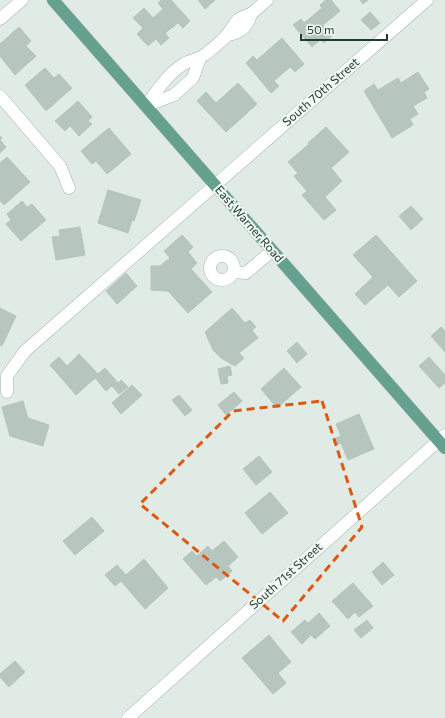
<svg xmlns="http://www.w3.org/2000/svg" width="445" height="718" viewBox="0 0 445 718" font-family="Commissioner,sans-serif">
<rect width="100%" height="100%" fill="#e1ebe6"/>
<g fill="#b6c6bf" stroke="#b3c5bc">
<polygon points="161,0 171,0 190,21 183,28 178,23 165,33 169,38 161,45 156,39 148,46 137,34 143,28 133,18 144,8 153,18 163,9 158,3"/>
<polygon points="198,0 215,0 205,9"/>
<polygon points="326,0 331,0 340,11 323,25 332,36 324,43 321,39 312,47 293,25 301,19 304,23 322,8 320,5"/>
<polygon points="360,0 368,0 363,4"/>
<polygon points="370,12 380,23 371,30 361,20"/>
<polygon points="19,27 31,41 26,46 36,56 15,75 0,56 0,44"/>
<polygon points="282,38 304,64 295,72 290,67 274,81 279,86 271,93 246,63 253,56 257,60"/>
<polygon points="45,68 54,78 59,74 72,88 46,111 25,85"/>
<polygon points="418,72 429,89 424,92 427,98 413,106 418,114 410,119 413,125 392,138 364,91 374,84 378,90 398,78 401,83"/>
<polygon points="238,83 257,104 226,132 197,101 206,92 216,103"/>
<polygon points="78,101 92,117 88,121 92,124 79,136 70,126 65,131 55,121"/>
<polygon points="326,127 349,152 331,168 342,181 325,197 336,210 324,220 302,195 307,191 294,176 298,173 288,162 309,144 308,143"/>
<polygon points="109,128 131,154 107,174 96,161 92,164 81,151"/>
<polygon points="0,136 2,138 0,140 6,147 0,153"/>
<polygon points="7,157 30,182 4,205 0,201 0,163"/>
<polygon points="108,190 141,200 134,221 132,220 128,233 98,223"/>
<polygon points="22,201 27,207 32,204 46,220 21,241 6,224 11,220 7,214"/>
<polygon points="411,206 423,219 411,230 399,216"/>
<polygon points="80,227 85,255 56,260 52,237 60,236 59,230"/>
<polygon points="182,235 193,247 188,252 197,263 191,269 212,292 188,313 168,291 151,290 151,266 160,266 170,258 164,251"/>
<polygon points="376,235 417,281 399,297 388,285 365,305 355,294 373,277 353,255"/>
<polygon points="126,273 137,286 117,304 106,291"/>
<polygon points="0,308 16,316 2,346 0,345"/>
<polygon points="232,308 245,323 250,320 256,327 252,330 258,338 239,353 244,358 235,366 221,358 213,350 205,332"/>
<polygon points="441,327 445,331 445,352 431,336"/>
<polygon points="297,342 307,354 297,363 287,351"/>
<polygon points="79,354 98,374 105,368 118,383 121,380 128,387 119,394 112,386 106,391 95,378 76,395 50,365 59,357 67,366"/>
<polygon points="429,357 445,375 445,383 439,388 419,366"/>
<polygon points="230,366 232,375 227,376 228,383 221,384 218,369"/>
<polygon points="284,368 301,387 277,408 261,389"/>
<polygon points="132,385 142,395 121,414 112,403"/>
<polygon points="234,392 242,401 226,415 218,405"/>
<polygon points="179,395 192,410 185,416 172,400"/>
<polygon points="23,401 28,418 49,425 43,446 10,436 2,407"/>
<polygon points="359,414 374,449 348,460 341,443 336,445 334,439 341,436 336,424"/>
<polygon points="259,456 272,472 256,485 243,469"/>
<polygon points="270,492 288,513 262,534 245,513"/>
<polygon points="92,517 104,531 75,555 63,541"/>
<polygon points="224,541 238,557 228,566 232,571 220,581 216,577 206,585 183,559 192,551 197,556 208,546 212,551"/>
<polygon points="144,559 168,588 145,609 121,581 115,586 105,575 117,565 126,575"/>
<polygon points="383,562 394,575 382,585 372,572"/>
<polygon points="353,583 373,606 359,617 355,612 348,619 332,601"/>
<polygon points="319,613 330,626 315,639 311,635 302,644 291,632 305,620 308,623"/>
<polygon points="367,620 373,628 361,638 354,630"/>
<polygon points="269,635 291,662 278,673 286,683 273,694 242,658"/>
<polygon points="15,661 25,672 9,687 0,677 0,674"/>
</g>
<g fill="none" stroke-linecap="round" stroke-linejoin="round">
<g stroke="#a4b3ad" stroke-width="13">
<g id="minor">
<polyline points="251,14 267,0"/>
<polyline points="0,19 22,0"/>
<polyline points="0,96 60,166 69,188"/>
<path d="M146,106c10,-14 21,-31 36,-41 8,-5 17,-5 25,-12 6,-6 15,-11 20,-18 10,-13 7,-16 24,-21 -3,13 -10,19 -23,21"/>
<polyline points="146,106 174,95 193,78 200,58"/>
<circle cx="222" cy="268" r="12"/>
<polyline points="234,272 246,273 272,251"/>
<polyline points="7,392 7,376 25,351 427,0"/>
<polyline points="128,718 445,435"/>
</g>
</g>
<g stroke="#c1c8c6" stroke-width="13">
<polyline id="major" points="53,0 445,448"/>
</g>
<use href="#minor" stroke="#fff" stroke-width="12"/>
<use href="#major" stroke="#65a18e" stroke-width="12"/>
</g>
<path fill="none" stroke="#de580e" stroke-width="3" stroke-dasharray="8 5" stroke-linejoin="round" d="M322,401l40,126 -79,94 -143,-117 93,-93z"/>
<g text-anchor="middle" stroke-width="4" stroke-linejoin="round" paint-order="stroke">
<g font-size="12" fill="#213c33" stroke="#f1f8f4">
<text transform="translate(321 92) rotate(-41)" y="4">South 70th Street</text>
<text transform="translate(249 224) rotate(49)" y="4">East Warner Road</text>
<text transform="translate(286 576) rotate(-42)" y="4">South 71st Street</text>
</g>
</g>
<path d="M301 34v6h86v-6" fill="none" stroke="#213c33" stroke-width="2"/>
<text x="307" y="34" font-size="12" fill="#213c33" stroke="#f1f8f4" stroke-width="3" paint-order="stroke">50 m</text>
</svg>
